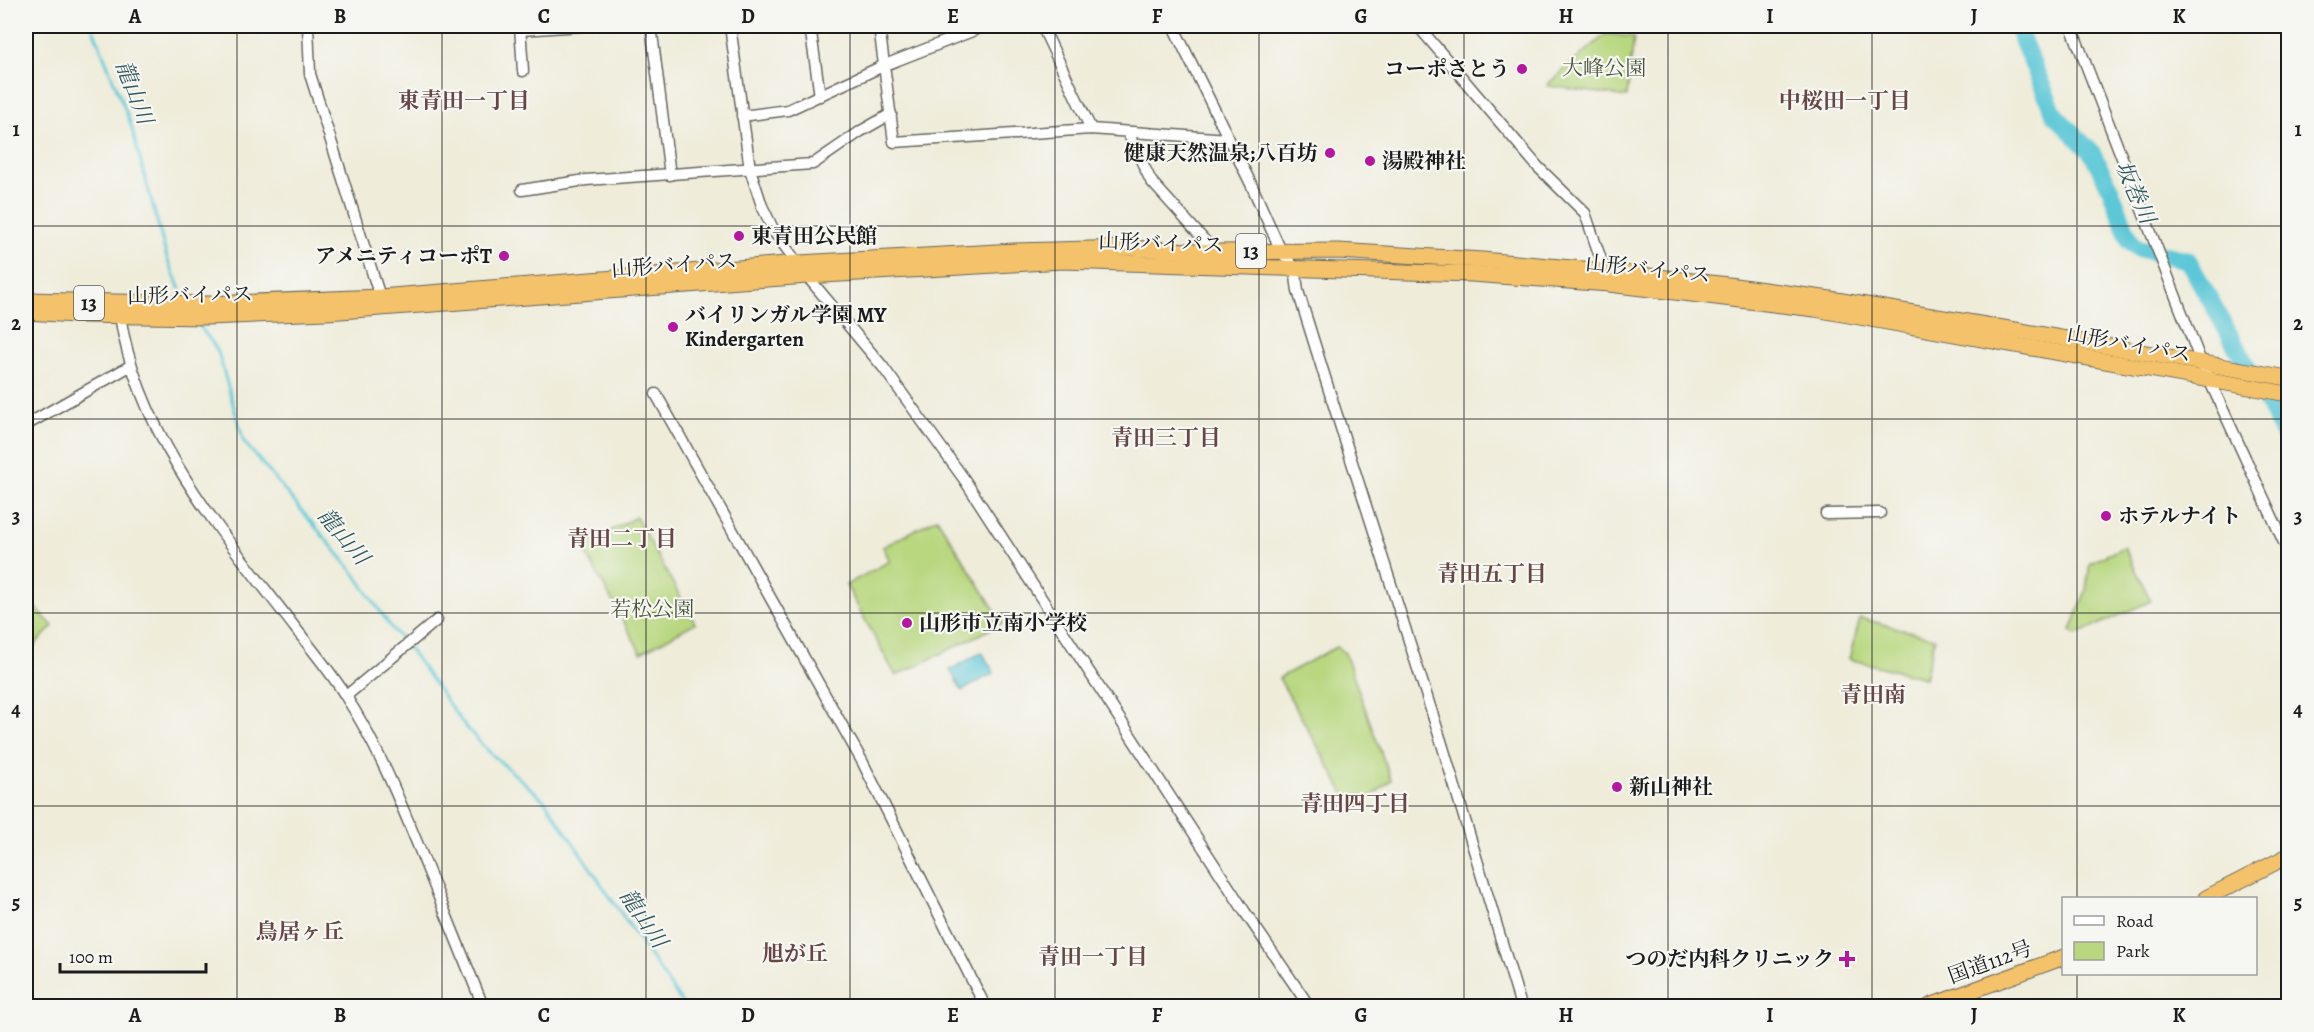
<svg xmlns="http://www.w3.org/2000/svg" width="2314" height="1032" viewBox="0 0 2314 1032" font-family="Alegreya,'Noto Serif JP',serif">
<rect width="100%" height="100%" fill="#f6f6f2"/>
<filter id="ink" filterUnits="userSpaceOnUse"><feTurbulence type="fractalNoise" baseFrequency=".0167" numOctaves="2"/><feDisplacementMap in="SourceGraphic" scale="12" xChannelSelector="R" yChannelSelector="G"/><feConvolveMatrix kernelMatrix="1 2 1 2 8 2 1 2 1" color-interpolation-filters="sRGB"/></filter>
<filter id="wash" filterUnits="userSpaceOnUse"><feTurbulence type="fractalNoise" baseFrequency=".008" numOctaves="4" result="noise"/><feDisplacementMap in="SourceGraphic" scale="24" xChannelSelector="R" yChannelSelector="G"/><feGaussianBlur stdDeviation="1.35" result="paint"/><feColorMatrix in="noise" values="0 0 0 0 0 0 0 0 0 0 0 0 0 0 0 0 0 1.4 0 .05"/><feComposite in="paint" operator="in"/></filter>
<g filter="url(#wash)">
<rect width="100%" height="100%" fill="#efecda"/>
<g fill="#b8d77f" stroke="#6a7a4e" stroke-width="1.5">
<polygon points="1606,34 1634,37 1627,97 1548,86 1549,83"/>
<polygon points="636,517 695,623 641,653 582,546"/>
<polygon points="937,518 1003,623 896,676 846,585 890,561 883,547"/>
<polygon points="2124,547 2151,601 2076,635 2071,631 2086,590 2090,563"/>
<polygon points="26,598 53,626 26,654"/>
<polygon points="1860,618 1935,638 1925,678 1849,659"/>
<polygon points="1336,647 1345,653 1391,780 1354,811 1279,678"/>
</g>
<polygon fill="#5dc7d7" stroke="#3c727a" stroke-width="1.5" points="982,652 994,673 962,691 950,670"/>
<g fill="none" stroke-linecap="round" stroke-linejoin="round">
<g stroke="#5dc7d7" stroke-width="3">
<polyline points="92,26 130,122 167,258 184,299"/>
<path d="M198,323c6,10 14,18 20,29l26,90 111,132 37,55 12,13"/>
<polyline points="408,647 464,725 487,750 545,801 684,1006"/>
</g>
<g stroke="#5dc7d7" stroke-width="18">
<polyline points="2016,26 2055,115 2092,153 2110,188 2130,241 2138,248 2188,260 2254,379"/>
<polyline points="2265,399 2288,441"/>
</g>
</g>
</g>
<g filter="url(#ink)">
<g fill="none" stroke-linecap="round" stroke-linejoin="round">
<g stroke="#66655e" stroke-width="13">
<g id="minor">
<polyline points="308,26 310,74 380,297"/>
<polyline points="520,26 523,71"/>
<polyline points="651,26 670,175"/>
<polyline points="730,26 750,169 762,206 775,233 807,276 883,367 964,479 1245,912 1309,1006"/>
<polyline points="810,26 820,96"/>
<polyline points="879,26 894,142 1091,129 1228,139"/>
<polyline points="1042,26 1091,129"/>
<polyline points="1173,26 1251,184 1281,251 1295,269 1298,291 1327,384 1442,744 1521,1006"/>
<polyline points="1418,26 1538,167 1585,213 1605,271"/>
<polyline points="2071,26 2201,362 2288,551"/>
<polyline points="521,30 581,26"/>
<polyline points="742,116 788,110 885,65 985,26"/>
<polyline points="1128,133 1151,181 1215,252"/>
<polyline points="522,190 586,180 813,164 861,131 891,114"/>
<path d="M120,316c19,122 104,219 176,313 17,22 35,43 49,66 32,49 55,106 77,160 20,50 41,101 61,151"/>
<polyline points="656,394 862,761 985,1006"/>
<polyline points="26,425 130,366"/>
<polyline points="1826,514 1880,513"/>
<polyline points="346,696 437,620"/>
</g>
</g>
<g stroke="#66655e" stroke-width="17">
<g id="highway">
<polyline points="26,300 207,304 380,297 799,263 1015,251 1128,248 1215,252 1338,251 1482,260 1605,271 1728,285 1830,299 2021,331 2288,378"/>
<polyline points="26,312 75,315 208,317 327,312 807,276 1062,261 1471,274 1609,284 1815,309 2288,394"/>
<polyline points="2206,898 2288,856"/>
<polyline points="1930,1006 2064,957"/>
</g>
</g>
<use href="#minor" stroke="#fff" stroke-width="10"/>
<use href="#highway" stroke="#f3c26a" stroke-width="15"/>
</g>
</g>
<path fill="none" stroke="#1c1c1c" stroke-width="1.5" stroke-opacity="0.55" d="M237,26v980M442,26v980M646,26v980M850,26v980M1055,26v980M1259,26v980M1464,26v980M1668,26v980M1872,26v980M2077,26v872M26,226h2262M26,419h2262M26,613h2262M26,806h2262M2077,974v32"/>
<g fill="#b5179e" stroke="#f6f6f2" stroke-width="2">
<circle cx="1522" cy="69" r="6"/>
<circle cx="1330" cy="153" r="6"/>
<circle cx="1370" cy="161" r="6"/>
<circle cx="739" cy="236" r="6"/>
<circle cx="504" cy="256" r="6"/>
<circle cx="673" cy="327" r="6"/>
<circle cx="2106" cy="516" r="6"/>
<circle cx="907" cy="623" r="6"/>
<circle cx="1617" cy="787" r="6"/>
<path d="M1844 950h6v6h6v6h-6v6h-6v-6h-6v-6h6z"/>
</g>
<g text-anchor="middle" stroke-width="4.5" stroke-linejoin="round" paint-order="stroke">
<g fill="#f6f6f2" stroke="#5d5d5c" stroke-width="1.5">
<rect x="1236" y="234" width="30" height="34" rx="4.5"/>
<rect x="74" y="286" width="30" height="34" rx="4.5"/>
</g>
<g font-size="20" font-weight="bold" fill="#1c1c1c">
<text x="1251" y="258">13</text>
<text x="89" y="310">13</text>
</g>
<g font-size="21" fill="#4b543a" stroke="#f6f6f2">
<text x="1604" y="75">大峰公園</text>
<text x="652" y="616">若松公園</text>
</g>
<g font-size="21" font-weight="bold" fill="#1c1c1c" stroke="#f6f6f2" text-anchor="start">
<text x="1510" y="76" text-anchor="end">コーポさとう</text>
<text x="1318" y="160" text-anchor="end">健康天然温泉;八百坊</text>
<text x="1382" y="168">湯殿神社</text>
<text x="751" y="243">東青田公民館</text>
<text x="492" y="263" text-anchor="end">アメニティコーポT</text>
<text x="685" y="322">バイリンガル学園 MY<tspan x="685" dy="24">Kindergarten</tspan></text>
<text x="2118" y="523">ホテルナイト</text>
<text x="919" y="630">山形市立南小学校</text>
<text x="1629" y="794">新山神社</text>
<text x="1834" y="966" text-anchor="end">つのだ内科クリニック</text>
</g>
<g font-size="21" fill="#1c1c1c" stroke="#f6f6f2">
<text transform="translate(1161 243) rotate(2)" y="7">山形バイパス</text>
<text transform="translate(674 265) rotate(-4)" y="7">山形バイパス</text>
<text transform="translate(1648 269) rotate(6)" y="7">山形バイパス</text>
<text transform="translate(190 295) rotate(-1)" y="7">山形バイパス</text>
<text transform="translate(2129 344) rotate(10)" y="7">山形バイパス</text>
<text transform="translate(1990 962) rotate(-20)" y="7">国道112号</text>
</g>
<g font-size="22" font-style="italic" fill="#33585d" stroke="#f6f6f2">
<text transform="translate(135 92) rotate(69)" y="8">龍山川</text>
<text transform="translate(2136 192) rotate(66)" y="8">坂巻川</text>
<text transform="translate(344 536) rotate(50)" y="8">龍山川</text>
<text transform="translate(644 918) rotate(56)" y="8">龍山川</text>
</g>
<g font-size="22" font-weight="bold" fill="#664743" stroke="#f6f6f2">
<text x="464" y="108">東青田一丁目</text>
<text x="1845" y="108">中桜田一丁目</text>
<text x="1166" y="445">青田三丁目</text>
<text x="622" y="546">青田二丁目</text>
<text x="1492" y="581">青田五丁目</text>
<text x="1873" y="702">青田南</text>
<text x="1355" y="811">青田四丁目</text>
<text x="300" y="939">鳥居ヶ丘</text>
<text x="795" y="961">旭が丘</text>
<text x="1093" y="964">青田一丁目</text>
</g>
</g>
<rect width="2314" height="1032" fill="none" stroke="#f6f6f2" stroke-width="66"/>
<rect x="2062" y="897" width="195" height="78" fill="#f6f6f2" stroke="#9f9f9c" stroke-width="1.5"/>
<rect x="2074" y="916" width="30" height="9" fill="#ffffff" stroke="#9f9f9c" stroke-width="1.5"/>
<text x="2116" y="927" font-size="18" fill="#1c1c1c">Road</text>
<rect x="2074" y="942" width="30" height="18" fill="#b8d77f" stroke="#9f9f9c" stroke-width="1.5"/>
<text x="2116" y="957" font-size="18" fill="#1c1c1c">Park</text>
<path d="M60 963v9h146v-9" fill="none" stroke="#1c1c1c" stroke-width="3"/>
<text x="69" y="963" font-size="18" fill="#1c1c1c" stroke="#f6f6f2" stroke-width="4.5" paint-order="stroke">100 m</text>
<rect x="33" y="33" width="2248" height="966" fill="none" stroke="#1c1c1c" stroke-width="2"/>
<g font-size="20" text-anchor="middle" font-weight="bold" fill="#1c1c1c">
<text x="135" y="23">A</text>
<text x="340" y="23">B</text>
<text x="544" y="23">C</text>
<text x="748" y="23">D</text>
<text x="953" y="23">E</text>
<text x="1157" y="23">F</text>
<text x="1361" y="23">G</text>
<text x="1566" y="23">H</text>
<text x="1770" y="23">I</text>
<text x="1974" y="23">J</text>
<text x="2179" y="23">K</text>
<text x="16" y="136">1</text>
<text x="2298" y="136">1</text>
<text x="16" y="330">2</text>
<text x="2298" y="330">2</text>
<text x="16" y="523">3</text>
<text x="2298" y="523">3</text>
<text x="16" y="716">4</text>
<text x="2298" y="716">4</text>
<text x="16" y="909">5</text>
<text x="2298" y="909">5</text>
<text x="135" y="1022">A</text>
<text x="340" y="1022">B</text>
<text x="544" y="1022">C</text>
<text x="748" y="1022">D</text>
<text x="953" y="1022">E</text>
<text x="1157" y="1022">F</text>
<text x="1361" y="1022">G</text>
<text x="1566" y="1022">H</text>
<text x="1770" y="1022">I</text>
<text x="1974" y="1022">J</text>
<text x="2179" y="1022">K</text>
</g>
</svg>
